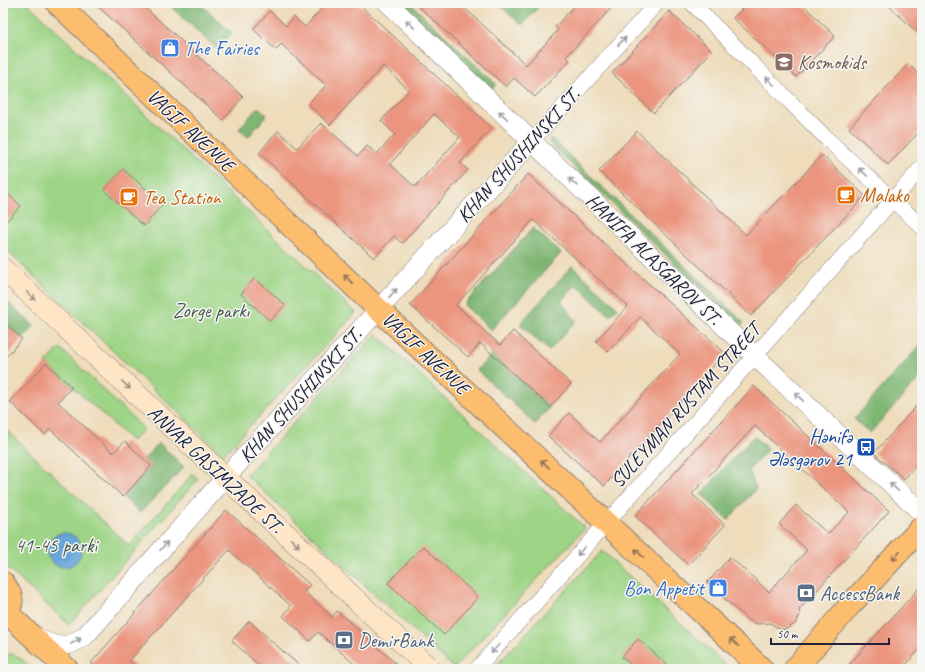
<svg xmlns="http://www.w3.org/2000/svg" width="925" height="672" viewBox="0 0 925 672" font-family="Caveat,sans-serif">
<rect width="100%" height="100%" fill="#f6f6f2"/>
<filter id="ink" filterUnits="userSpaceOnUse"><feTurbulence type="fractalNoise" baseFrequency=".025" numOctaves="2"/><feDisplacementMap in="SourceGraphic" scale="8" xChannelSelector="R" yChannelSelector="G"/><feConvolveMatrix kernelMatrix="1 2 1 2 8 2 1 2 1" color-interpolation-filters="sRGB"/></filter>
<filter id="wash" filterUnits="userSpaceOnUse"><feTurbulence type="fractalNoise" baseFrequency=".012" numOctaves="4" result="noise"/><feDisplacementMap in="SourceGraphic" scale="16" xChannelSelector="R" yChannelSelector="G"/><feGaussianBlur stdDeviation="0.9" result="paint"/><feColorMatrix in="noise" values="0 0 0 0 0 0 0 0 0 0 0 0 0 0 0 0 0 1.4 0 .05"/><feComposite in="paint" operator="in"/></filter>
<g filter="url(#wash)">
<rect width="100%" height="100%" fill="#eedcba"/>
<g fill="#9dd485" stroke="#607b60">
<polygon points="3,3 27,3 356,313 223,455 3,247"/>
<polygon points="376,334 585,528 454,668 246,475"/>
<polygon points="60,348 144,429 132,441 46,363"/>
<polygon points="3,427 129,546 193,474 198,479 69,625 3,564"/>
<polygon points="602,551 730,669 493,669"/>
<polygon points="13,654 20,658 33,669 3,669 3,655"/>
</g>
<g fill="#7eb672" stroke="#506c56">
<polygon points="167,3 199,3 232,33 217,49"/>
<polygon points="400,3 410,3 496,84 492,89"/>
<polygon points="497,3 542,3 522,25"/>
<polygon points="258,107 267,115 248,137 239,129"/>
<polygon points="551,138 744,323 740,326 548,142"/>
<polygon points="533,228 561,253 491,330 464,305"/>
<polygon points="572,266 618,308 610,316 576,285 561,301 576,321 549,351 520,324"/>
<polygon points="3,298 34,326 22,339 3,321"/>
<polygon points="922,343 922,375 870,433 854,419"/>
<polygon points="492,354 550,407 535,424 477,370"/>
<polygon points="754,436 768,449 749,470 756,489 728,520 701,494"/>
<polygon points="159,443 184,467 140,513 123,497 151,466 144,459"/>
</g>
<circle fill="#68a6da" stroke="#45648a" cx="64" cy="550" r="17"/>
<g id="blocks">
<g fill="#eb957f" fill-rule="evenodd">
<polygon points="94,3 140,3 243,97 223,120"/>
<path d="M327,3h31l134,125 -32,35 8,7 -66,73 -8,-7 -20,22 -115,-105 19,-22 19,17 24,-25 37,33 9,-10 10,8 18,-20 -14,-13 28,-31 -26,-24 -53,59 -22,-21 18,-19 -45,-41 -5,6 -23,-21 17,-18 16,15 8,-9 11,10zM434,114l26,23 -45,50 -25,-23z"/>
<polygon points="415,3 459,3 526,65 558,30 555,27 577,3 616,3 566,57 570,60 535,97 514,78 506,87"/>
<polygon points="748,3 801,3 835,36 796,77 733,18"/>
<polygon points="886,3 922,3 922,37"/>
<polygon points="669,11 712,51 654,113 612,73"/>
<polygon points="908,64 922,77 922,129 888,165 849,128"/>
<polygon points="637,131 746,235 822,155 865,196 751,316 599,171"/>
<polygon points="123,169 163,204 144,226 104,190"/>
<polygon points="528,174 725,353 604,486 548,436 569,413 600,442 680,354 640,317 608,352 596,341 628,306 533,220 456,305 500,345 513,331 571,384 550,407 480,343 468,357 410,305"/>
<polygon points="3,189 21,206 3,225"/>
<polygon points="255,278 285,305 270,321 241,294"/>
<polygon points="3,321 22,339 3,360"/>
<polygon points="46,363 72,387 58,402 113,453 125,441 151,466 123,497 50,429 45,435 10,402"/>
<polygon points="754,386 889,511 799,610 800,615 795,624 786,629 781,630 770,623 757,624 748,620 707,583 730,557 769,592 807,550 779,524 796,505 828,534 849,512 755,426 692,494 725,525 688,565 635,516"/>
<polygon points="922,400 922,459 904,479 874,453"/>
<polygon points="226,510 310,585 304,591 332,617 337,611 402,669 360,669 318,632 310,641 283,616 291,606 229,550 129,661 138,669 98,669 91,663"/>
<polygon points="423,546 478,597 444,635 388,583"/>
<polygon points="922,585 922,647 902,669 845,669"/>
<polygon points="249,621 303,669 263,669 232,641"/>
<polygon points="638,639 672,669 636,669 622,657"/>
</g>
</g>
</g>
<g filter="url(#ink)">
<use href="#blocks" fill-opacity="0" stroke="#887f7a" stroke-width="1"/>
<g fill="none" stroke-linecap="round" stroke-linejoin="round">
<g stroke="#887f7a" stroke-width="16">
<g id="minor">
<polyline points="692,3 826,138 922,227"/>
<polyline points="531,142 657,3"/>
<polyline points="477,669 922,167"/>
</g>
</g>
<g stroke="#887f7a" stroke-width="20">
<g id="tertiary">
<polyline points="388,3 755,356 922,513"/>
<path d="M36,637c20,12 31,12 50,-2l139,-157 306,-336"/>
</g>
</g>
<g stroke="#887f7a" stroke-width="22">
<polyline id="secondary" points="3,269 430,669"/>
</g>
<g stroke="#887f7a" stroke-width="24">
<g id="primary">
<polyline points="57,3 378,309 762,669"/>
<path d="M3,583c11,14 12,21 0,34"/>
<polyline points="3,609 67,669"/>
<polyline points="795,669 851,604 922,527"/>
</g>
</g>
<use href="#minor" stroke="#fff" stroke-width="15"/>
<use href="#tertiary" stroke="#fff" stroke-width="19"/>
<use href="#secondary" stroke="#fee5c5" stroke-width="21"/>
<use href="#primary" stroke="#fcbd6e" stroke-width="22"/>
</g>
<defs><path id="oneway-shaft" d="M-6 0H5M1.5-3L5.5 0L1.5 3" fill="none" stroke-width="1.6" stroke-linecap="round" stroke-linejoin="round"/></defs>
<g stroke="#9c9ca7">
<use href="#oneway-shaft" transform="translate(410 24) rotate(-136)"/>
<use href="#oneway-shaft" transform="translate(622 41) rotate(-47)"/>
<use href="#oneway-shaft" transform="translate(770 81) rotate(-135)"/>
<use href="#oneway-shaft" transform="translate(503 115) rotate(-136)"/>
<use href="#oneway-shaft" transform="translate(863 172) rotate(-136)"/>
<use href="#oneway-shaft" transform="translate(573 182) rotate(-136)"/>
<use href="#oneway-shaft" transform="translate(393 293) rotate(-47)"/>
<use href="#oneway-shaft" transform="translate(799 397) rotate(-137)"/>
<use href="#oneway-shaft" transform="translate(894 487) rotate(-137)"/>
<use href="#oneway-shaft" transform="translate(164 546) rotate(-48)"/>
<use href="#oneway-shaft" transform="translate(581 551) rotate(131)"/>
<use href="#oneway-shaft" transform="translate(76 641) rotate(-30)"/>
<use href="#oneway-shaft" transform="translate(495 649) rotate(132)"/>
</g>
<g stroke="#8f7054">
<use href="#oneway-shaft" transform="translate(348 279) rotate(-136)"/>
<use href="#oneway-shaft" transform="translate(545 464) rotate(-137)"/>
<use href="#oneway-shaft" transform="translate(639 553) rotate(-137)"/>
<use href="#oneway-shaft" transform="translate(896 556) rotate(133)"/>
<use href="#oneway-shaft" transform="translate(734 642) rotate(-137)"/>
</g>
<g stroke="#9b8d87">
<use href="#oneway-shaft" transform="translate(31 296) rotate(43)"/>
<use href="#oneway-shaft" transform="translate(126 385) rotate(43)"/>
<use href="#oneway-shaft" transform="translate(295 543) rotate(43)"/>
</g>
</g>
<defs>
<g id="shop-square" transform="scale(1)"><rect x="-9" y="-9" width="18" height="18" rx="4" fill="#3f7fe0" stroke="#f6f6f2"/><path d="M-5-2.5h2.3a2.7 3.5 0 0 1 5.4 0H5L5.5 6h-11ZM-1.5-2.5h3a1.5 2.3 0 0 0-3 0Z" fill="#fff"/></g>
<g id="school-square" transform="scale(1)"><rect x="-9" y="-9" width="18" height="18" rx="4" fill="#8d6e63" stroke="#f6f6f2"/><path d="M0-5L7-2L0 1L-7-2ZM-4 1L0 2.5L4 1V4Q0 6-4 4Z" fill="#fff"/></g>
<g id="cafe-square" transform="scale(1)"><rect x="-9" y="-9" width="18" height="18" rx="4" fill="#e8710a" stroke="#f6f6f2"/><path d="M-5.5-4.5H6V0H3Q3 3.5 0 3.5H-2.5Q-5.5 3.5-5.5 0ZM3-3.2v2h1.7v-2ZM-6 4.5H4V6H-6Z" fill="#fff"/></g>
<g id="bus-square" transform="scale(1)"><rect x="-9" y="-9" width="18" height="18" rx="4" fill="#1a4fb4" stroke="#f6f6f2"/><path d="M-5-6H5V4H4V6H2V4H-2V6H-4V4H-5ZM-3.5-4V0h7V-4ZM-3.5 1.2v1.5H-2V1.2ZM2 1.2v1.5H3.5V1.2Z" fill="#fff"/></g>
<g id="bank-square" transform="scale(1)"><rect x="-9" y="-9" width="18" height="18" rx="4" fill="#5c6f8a" stroke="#f6f6f2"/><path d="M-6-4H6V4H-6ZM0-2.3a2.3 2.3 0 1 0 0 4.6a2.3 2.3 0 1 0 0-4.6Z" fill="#fff"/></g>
</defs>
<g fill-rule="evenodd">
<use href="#shop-square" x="170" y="48"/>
<use href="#school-square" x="784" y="62"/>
<use href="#cafe-square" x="846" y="195"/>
<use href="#cafe-square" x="129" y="197"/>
<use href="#bus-square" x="866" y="447"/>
<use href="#shop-square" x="718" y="588"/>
<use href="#bank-square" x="806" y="593"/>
<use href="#bank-square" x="344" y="640"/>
</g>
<g text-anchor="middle" stroke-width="3" stroke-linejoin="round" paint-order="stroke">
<g font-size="20" fill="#366cbe" stroke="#f6f6f2" text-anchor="start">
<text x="184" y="55">The Fairies</text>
<text x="704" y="595" text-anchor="end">Bon Appetit</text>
</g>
<g font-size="20" fill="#785e54" stroke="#f6f6f2" text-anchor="start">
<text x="798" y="69">Kosmokids</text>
</g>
<g font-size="20" fill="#22223b" stroke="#f6f6f2">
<text transform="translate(191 130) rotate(43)" y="7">VAGIF AVENUE</text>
<text transform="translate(518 155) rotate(-48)" y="7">KHAN SHUSHINSKI ST.</text>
<text transform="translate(654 259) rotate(44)" y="7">HANIFA ALASGAROV ST.</text>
<text transform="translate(426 353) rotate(43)" y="7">VAGIF AVENUE</text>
<text transform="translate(300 395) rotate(-48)" y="7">KHAN SHUSHINSKI ST.</text>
<text transform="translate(685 405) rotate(-48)" y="7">SULEYMAN RUSTAM STREET</text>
<text transform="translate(216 469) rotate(43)" y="7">ANVAR GASIMZADE ST.</text>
</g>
<g font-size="20" fill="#c56008" stroke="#f6f6f2" text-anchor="start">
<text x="860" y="202">Malako</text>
<text x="143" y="204">Tea Station</text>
</g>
<g font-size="20" fill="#475751" stroke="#f6f6f2">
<text x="211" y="317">Zorge parkı</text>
<text x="56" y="552">41-45 parki</text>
</g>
<g font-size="20" fill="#164399" stroke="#f6f6f2" text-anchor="end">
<text x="852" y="443">Hənifə<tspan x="852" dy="23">Ələsgərov 21</tspan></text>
</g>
<g font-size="20" fill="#4e5e75" stroke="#f6f6f2" text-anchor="start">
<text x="820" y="600">AccessBank</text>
<text x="358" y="647">DemirBank</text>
</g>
</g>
<rect width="925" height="672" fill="none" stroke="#f6f6f2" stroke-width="16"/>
<path d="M771 638v6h118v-6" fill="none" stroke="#22223b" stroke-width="2"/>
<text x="777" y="638" font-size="12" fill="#22223b" stroke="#f6f6f2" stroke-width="3" paint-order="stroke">50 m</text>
</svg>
